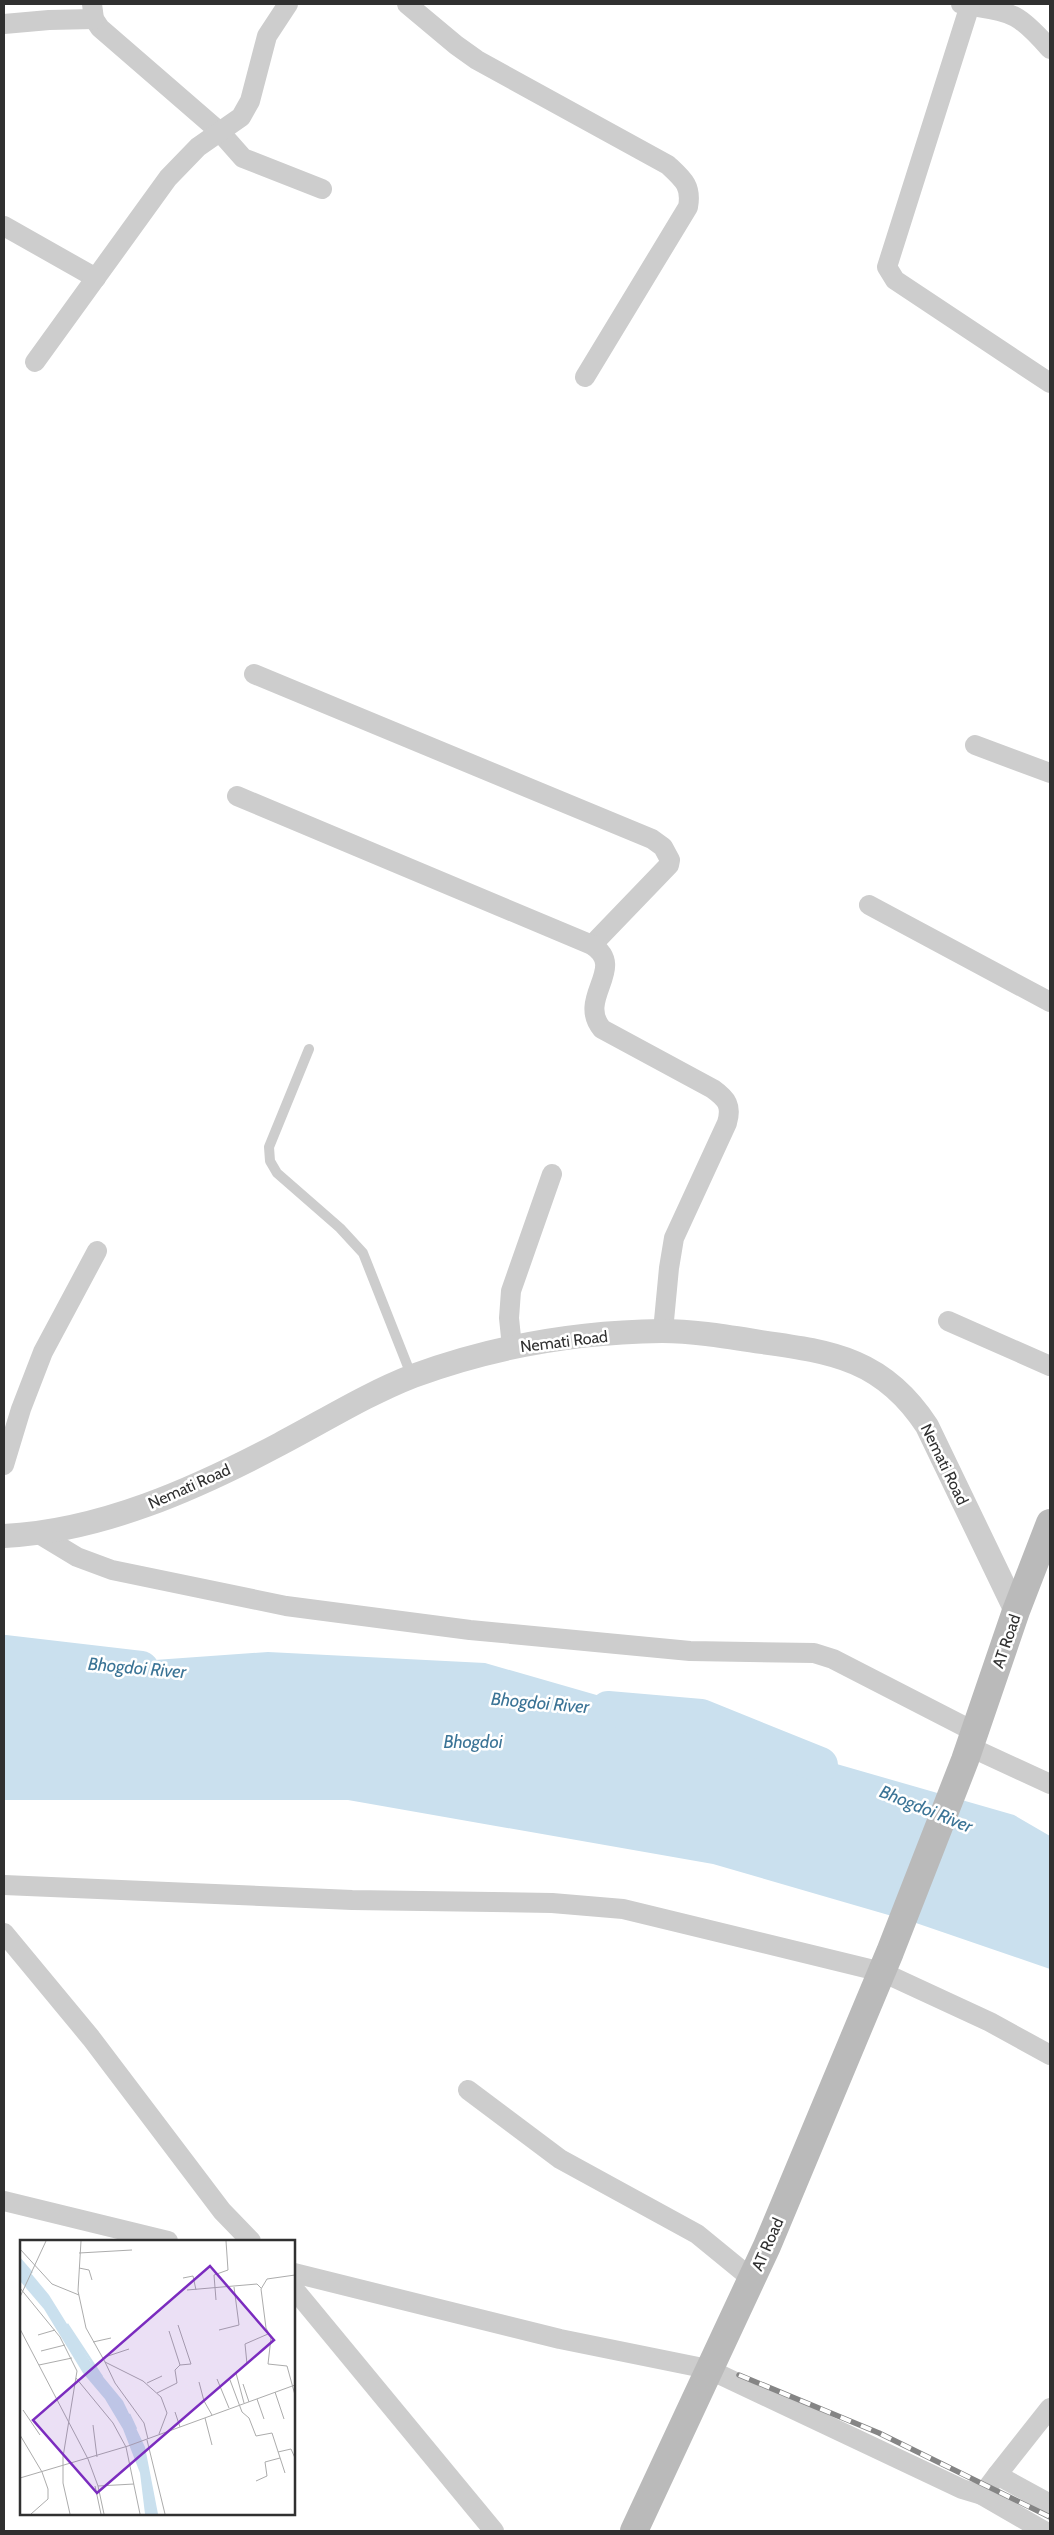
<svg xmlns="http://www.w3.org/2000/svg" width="1054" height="2535" viewBox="0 0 1054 2535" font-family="Cabin,sans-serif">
<rect width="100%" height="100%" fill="#fff"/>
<polygon fill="#cae0ee" points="268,1652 485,1663 1014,1815 1050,1836 1050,1969 916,1923 713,1864 348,1800 4,1800 4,1661 71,1666"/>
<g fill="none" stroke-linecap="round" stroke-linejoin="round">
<g stroke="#cae0ee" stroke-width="36">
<polyline points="4,1653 141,1669"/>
<polyline points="608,1709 701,1717 820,1765"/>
</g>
<polyline stroke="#cdcdcd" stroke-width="10" points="309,1049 269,1147 270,1161 277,1173 340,1228 363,1253 412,1377"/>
<g stroke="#cdcdcd" stroke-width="20">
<polyline points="92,4 94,19 100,28 220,132 243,158 322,189"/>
<path d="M407,4l49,41 21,15 191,105c15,14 24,21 20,42l-103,170"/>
<path d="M961,4c50,9 54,5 89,45"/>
<polyline points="970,5 887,267 895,280 1050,383"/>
<polyline points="4,24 49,20 94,19"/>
<polyline points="4,226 96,278"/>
<polyline points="35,362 168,178 198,147 241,117 250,101 267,36 288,4"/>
<polyline points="254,674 652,839 663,847 670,860 669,865 592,945"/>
<polyline points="975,745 1050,773"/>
<path d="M237,796l355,149c36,23 -16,53 10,84l111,60c14,10 19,17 14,34l-53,115 -5,30 -6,63"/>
<polyline points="869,905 1050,1002"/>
<polyline points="948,1321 1050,1366"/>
<polyline points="512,1347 509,1318 511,1291 552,1174"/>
<polyline points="4,1465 21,1409 43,1352 97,1251"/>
<polyline points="39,1534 77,1557 112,1570 286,1606 470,1630 690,1651 814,1653 833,1659 975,1732"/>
<polyline points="970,1747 1050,1784"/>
<polyline points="4,1885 352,1900 552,1903 623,1909 882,1972 990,2022 1050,2055"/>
<polyline points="4,1933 91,2038 222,2211 251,2241"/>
<polyline points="468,2090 560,2159 697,2234 752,2279"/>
<polyline points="4,2201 168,2241"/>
<polyline points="294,2273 560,2339 708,2369 962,2489 982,2495 997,2475"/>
<polyline points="294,2289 494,2531"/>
<polyline points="1050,2408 997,2475 1050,2504"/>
<polyline points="982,2495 1044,2531"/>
</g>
<path stroke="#cdcdcd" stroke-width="24" d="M4,1536c97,-5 191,-47 276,-92 44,-23 87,-50 133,-68 79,-29 165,-44 249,-45 33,0 67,6 99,11 73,10 123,18 166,84l89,185"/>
<polyline stroke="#bababa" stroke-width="28" points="634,2531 767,2246 890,1952 965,1760 1016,1611 1050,1523"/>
<g stroke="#858585" stroke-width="5.5">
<polyline id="rail" points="739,2375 879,2433 1050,2517"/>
</g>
<use href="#rail" stroke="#fff" stroke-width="4" stroke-dasharray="11" stroke-linecap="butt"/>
</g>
<g text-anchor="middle" stroke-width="5" stroke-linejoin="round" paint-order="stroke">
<g font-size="16" fill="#303030" stroke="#fff">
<text transform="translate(564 1341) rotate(-7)" y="6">Nemati Road</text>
<text transform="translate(945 1464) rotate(64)" y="6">Nemati Road</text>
<text transform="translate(189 1486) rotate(-24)" y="6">Nemati Road</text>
<text transform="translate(1006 1641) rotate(-71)" y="6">AT Road</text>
<text transform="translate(767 2244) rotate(-66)" y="6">AT Road</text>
</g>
<g font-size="18" font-style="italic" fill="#3b7496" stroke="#fff">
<text transform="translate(137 1668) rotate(5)" y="6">Bhogdoi River</text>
<text transform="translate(540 1703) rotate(5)" y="6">Bhogdoi River</text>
<text x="473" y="1748">Bhogdoi</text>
<text transform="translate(926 1809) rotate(22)" y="6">Bhogdoi River</text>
</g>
</g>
<g transform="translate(20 2240)">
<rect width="275" height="275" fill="#fff"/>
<path d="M0,20l29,35 41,66 33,40 22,46 13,67h-13l-5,-41 -17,-44 -18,-30 -22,-26 -39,-64 -24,-28z" fill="#cae0ee"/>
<path fill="none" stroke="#cae0ee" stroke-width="2.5" d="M0,19l12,14M47,84l35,53M109,174l7,15"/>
<path fill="none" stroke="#acacac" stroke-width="1" d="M61,1l-3,50 8,37 19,34 38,19 18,16 6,16 -8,21M0,9l32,35 27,11M59,13l53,-3M59,28l10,2 3,10M275,35l-28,4 -6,10 5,39 5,10 -3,26 19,2 8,29M163,38l10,-2 3,14M0,48l40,49 17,34 -14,86v26l7,31M167,50l70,-6 4,4M0,57l26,-56M196,60l-2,-25 14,-5 -2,-29M158,85l13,39 -11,1M0,89l68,130 10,27M199,90l20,-5 -5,-38M18,95l17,-5M73,102l18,-4M21,111l24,-6M82,118l27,-9M85,122l10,21 29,40 4,16M227,124l-2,-20 23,-10M19,125l33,-7M216,133l8,30M56,138l37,45 13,24 14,67M197,139l12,29M210,140l12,32 7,6 7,18 16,-3 13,40M179,142l5,19 8,14M127,143l15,-7M223,144l6,18M255,152l9,27M137,153l20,-10 -2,-13 5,-5 -11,-34M237,159l7,20M3,170l17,25M155,172l5,15M185,178l7,27M73,185l4,32M0,195l22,37 6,17v10l-17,15M127,200l18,74M258,212l13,-3 4,9M0,238l108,-32 167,-61M236,241l11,-5 -2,-14 15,-4M75,246l6,28M84,274l-6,-28 36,-2"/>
<path fill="#7b2cbf" fill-opacity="0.15" stroke="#7b2cbf" stroke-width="2.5" d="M190,26l64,74 -177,153 -64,-73z"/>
<rect width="275" height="275" fill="none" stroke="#303030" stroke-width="2.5"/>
</g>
<rect width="1054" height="2535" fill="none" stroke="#303030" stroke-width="10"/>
</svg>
